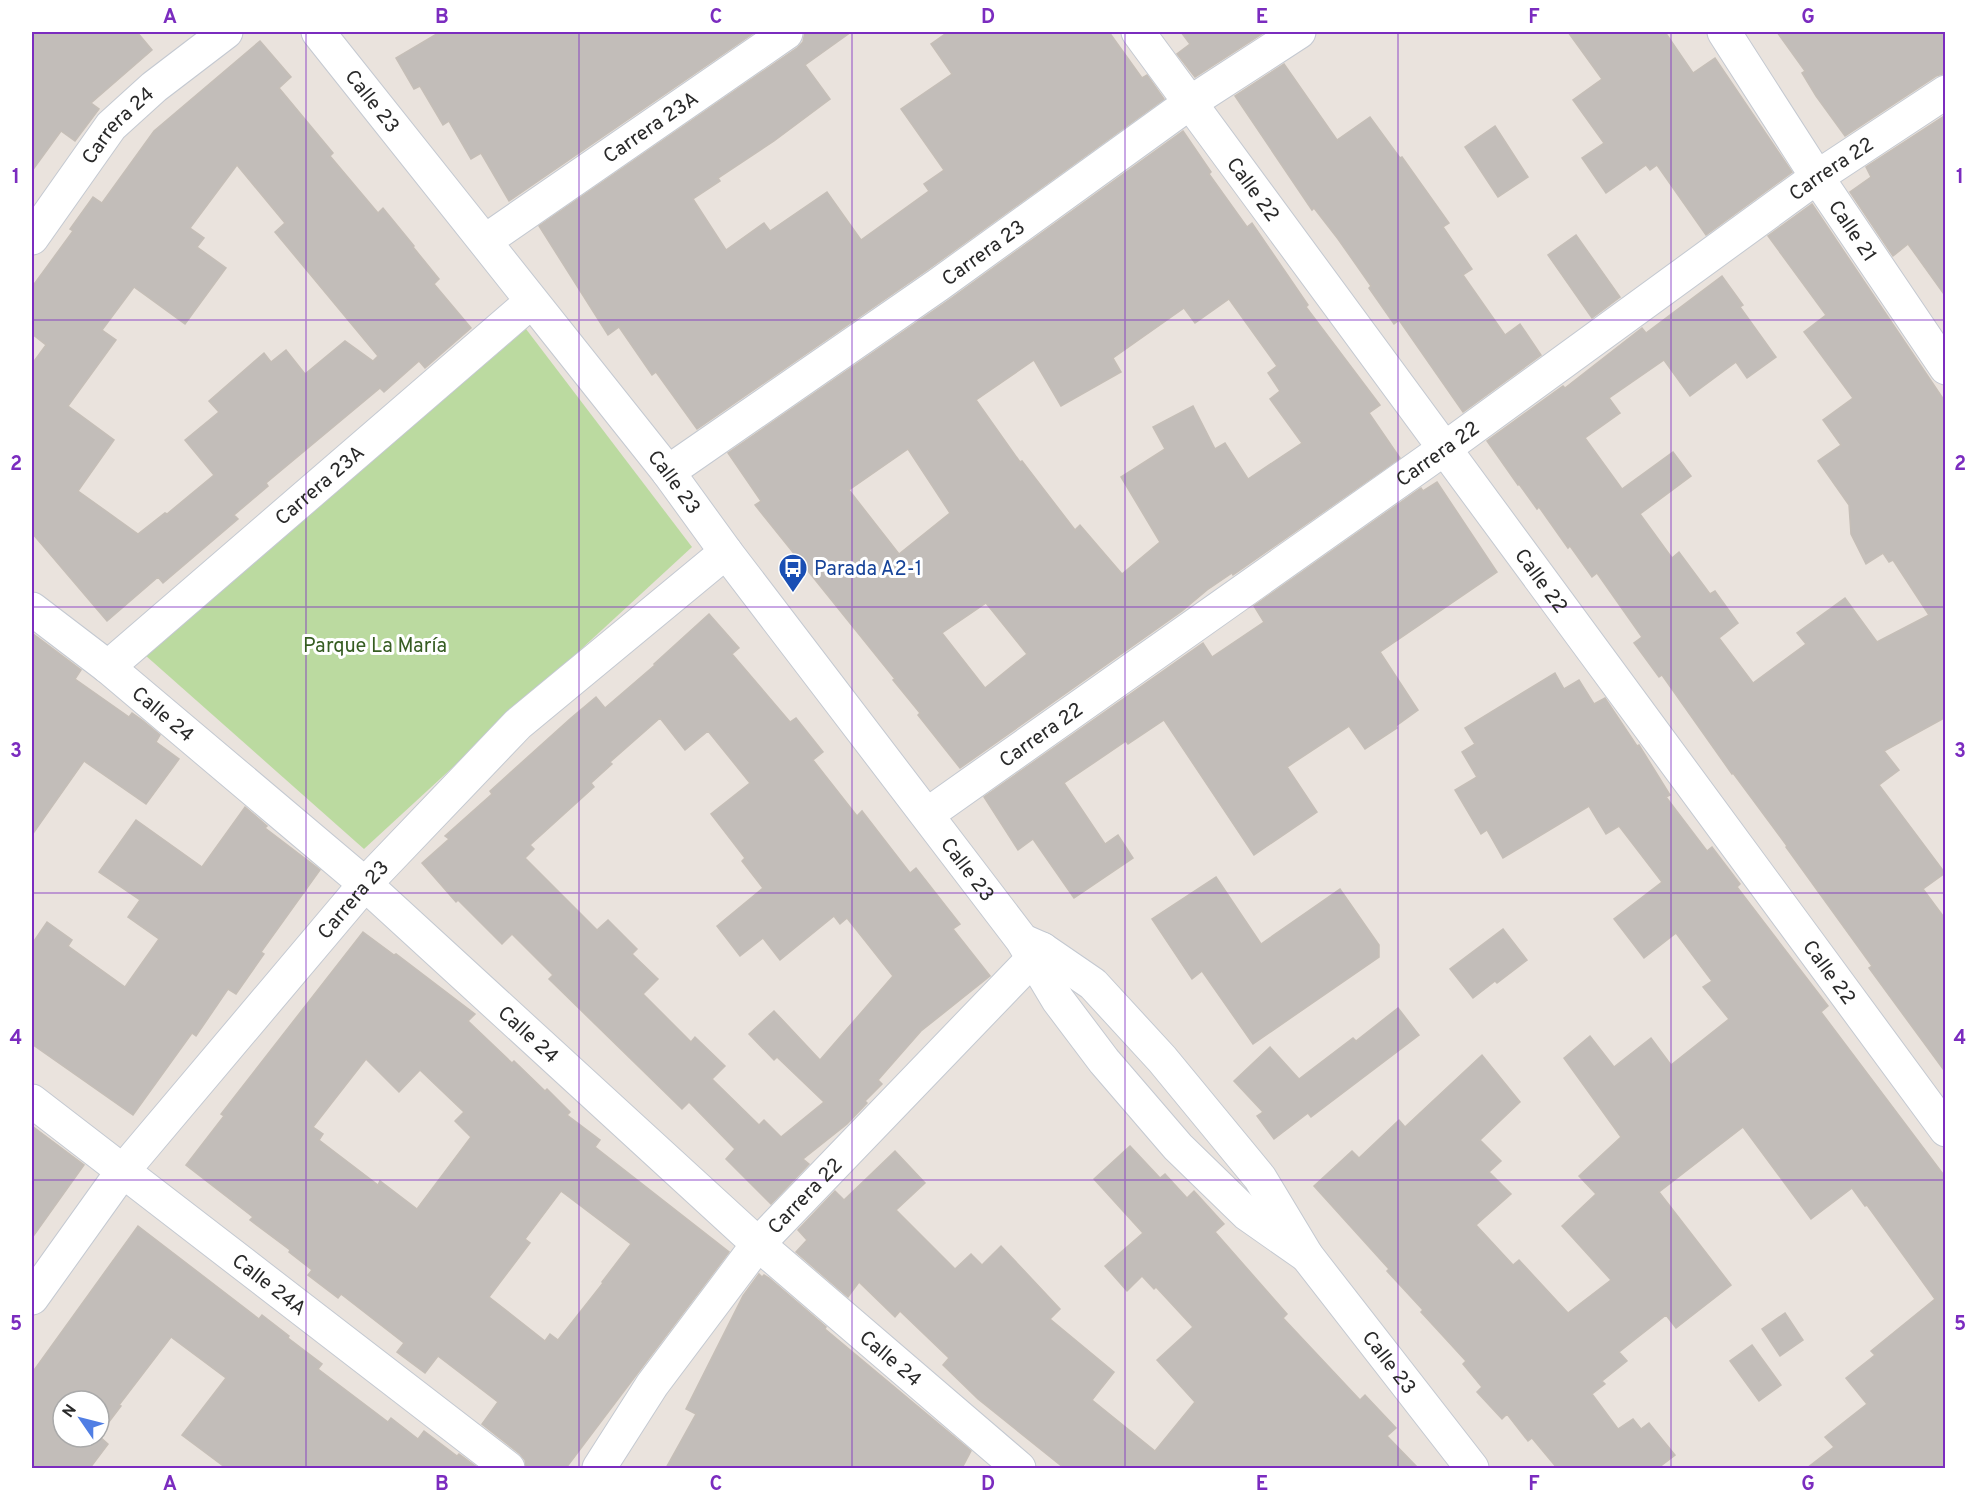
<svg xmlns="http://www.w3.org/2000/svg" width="1977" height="1500" viewBox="0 0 1977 1500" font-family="Overpass,sans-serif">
<rect width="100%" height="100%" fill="#eae3dd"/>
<polygon fill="#bbdaa0" points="526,329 692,547 364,849 145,655"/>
<g fill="#c2bdb9" stroke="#c5beb7" stroke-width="1.5" fill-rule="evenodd">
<polygon points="32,32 137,32 152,50 91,103 99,109 75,141 61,131 32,171"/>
<polygon points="440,32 755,32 509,201 481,153 471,159 449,121 443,125 420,86 414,89 396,58"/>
<polygon points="805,32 851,32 805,65 830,99 774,141 718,178 720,181 693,199 726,250 764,223 770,231 827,192 861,240 929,191 924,184 944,170 901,109 952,74 931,44 948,32 1109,32 1142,78 1147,75 1164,99 927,270 697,429 656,372 652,375 619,327 608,335 539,226 797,48 803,42"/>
<polygon points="1181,32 1262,32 1263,33 1195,77 1177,54 1190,44"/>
<polygon points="1568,32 1665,32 1693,73 1715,58 1792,172 1706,235 1657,165 1650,170 1646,165 1606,193 1582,158 1604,143 1573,100 1602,79"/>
<polygon points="1777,32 1946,32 1946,73 1936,76 1845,136 1816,96 1802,73 1805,71"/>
<path d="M260,41l31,36 -12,11 54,65 -3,3 48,57 5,-5 31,38 -1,1 26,32 -5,5 37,44 -46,40 -6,-7 -35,31 -4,-4 -114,95 2,3 -34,29 4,4 -75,64 -5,-6 -51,44 -75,-88v-169l14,-19 -14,-11v-47l41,-56 -3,-2 23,-32 9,6 52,-72zM237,165l48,58 -10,9 103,124 -5,5 -28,-20 -40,33 -19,-24 -15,12 -7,-9 -55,48 10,11 -34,28 29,35 -47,39 -2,-1 -27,21 -60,-43 36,-51 -46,-34 48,-66 -14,-10 32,-43 51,37 41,-56 -29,-21 7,-9 -14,-10z"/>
<polygon points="1284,64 1337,140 1370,117 1400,158 1402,157 1449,223 1443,227 1472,269 1463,275 1505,335 1520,324 1541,355 1463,412 1399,320 1394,324 1369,288 1371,286 1338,239 1314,208 1312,210 1235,96"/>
<polygon points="1946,115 1946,297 1908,244 1893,256 1850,192 1871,177 1866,167"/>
<polygon points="1495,126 1528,177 1498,197 1465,147"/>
<path d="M1183,131l28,41 -2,2 38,53 5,-4 56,82 -2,2 74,98 -11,8 31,45 -167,117 -1,-2 -25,17 -25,21 -222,157 -42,-53 2,-2 -27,-33 2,-1 -140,-174 6,-4 -33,-48 221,-153zM1229,299l48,67 -9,7 12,18 -10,8 32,44 -54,36 -23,-36 -10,6 -22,-43 -40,21 12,22 -44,28 39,65 -38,32 -42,-49 -5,5 -53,-69 -2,1 -44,-62 58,-40 27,46 60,-34 -8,-14 71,-50 11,15zM908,449l42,64 -51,41 -50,-64zM986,603l41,51 -42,34 -43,-55z"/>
<polygon points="1812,204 1946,403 1946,717 1884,751 1899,770 1879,785 1945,873 1923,889 1946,920 1946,1073 1869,968 1872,966 1786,847 1787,846 1733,773 1732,774 1662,675 1659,677 1634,643 1642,637 1597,573 1592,577 1570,546 1568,548 1539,507 1537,509 1519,484 1518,485 1487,441 1563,386 1565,388 1642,328 1646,333 1722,276 1743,305 1740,307 1776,357 1747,378 1736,362 1690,396 1664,360 1609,398 1620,413 1585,438 1622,489 1673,452 1691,476 1640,514 1672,558 1679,552 1710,594 1715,591 1738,623 1719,638 1753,683 1806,644 1797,633 1845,598 1877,642 1929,615 1893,560 1889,562 1883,553 1866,564 1851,534 1849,505 1818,461 1841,445 1823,420 1853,398 1804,332 1826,315 1768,236"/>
<polygon points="1576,235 1620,297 1592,318 1548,255"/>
<polygon points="1437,482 1497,572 1380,652 1418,710 1396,726 1397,728 1365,749 1349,726 1287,767 1317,812 1254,855 1164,720 1128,744 1126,741 1064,783 1105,844 1118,835 1133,858 1074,898 1033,839 1018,850 984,797 1203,643 1212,657 1264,622 1254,606 1421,488 1423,491"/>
<path d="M709,614l30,34 -7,6 58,68 6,-4 27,34 -10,8 44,56 5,-5 48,62 6,-5 44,56 -7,5 37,47 -69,55 -43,49 4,4 -17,17 2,2 -20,21 -44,35 6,5 -38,40 -45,-45 9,-10 -46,-47 -7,7 -133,-130 4,-4 -41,-41 -10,10 -44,-44 -2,2 -34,-39 27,-24 -4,-3 47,-42 -2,-3 81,-73 25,-21 9,11 50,-43 -1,-1zM660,718l25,32 23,-19 42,52 -39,31 34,44 -3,3 21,27 -46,38 23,30 23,-18 17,22 54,-44 6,8 7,-6 46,58 -73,84 -46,-49 -25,23 25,26 3,-3 47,45 -43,35 -17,-17 -5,5 -47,-46 13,-13 -30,-29 -4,5 -48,-48 15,-15 -26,-25 5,-5 -29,-29 -11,10 -72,-72 9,-9 -4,-4 64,-58 -3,-4 21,-19 -2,-2z"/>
<polygon points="32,633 81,670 75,679 129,717 132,713 142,720 160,735 156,742 179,759 146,804 84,761 32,835"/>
<polygon points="1555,673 1564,689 1579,680 1594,704 1605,698 1637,746 1639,745 1670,795 1666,797 1707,851 1712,847 1740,884 1737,887 1828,1006 1821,1012 1946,1178 1946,1468 1807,1468 1834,1447 1825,1437 1867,1404 1846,1378 1875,1355 1871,1351 1935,1299 1867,1205 1865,1206 1852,1188 1811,1219 1743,1127 1659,1192 1731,1285 1676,1328 1666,1315 1619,1352 1627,1361 1602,1381 1605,1384 1592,1394 1618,1429 1633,1419 1641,1429 1649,1423 1675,1455 1658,1468 1557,1468 1532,1438 1528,1441 1507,1414 1502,1419 1477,1392 1482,1387 1463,1364 1466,1361 1421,1312 1423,1310 1387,1271 1389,1269 1314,1186 1352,1151 1359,1158 1399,1120 1405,1127 1482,1055 1520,1102 1480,1140 1501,1161 1489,1172 1511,1194 1476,1225 1513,1265 1519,1260 1568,1313 1611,1280 1562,1226 1596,1194 1579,1176 1621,1137 1564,1058 1590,1036 1614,1067 1651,1038 1671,1065 1729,1019 1703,987 1712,981 1676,933 1644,958 1614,919 1662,882 1619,826 1606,834 1589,806 1503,858 1487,830 1481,834 1455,790 1477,777 1462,752 1475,744 1465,728"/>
<polygon points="245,807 267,826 265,828 320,870 261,952 264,954 236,994 228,989 196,1036 192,1033 133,1115 32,1044 32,944 47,922 72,940 68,946 125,987 159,939 128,917 140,900 99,872 136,820 202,867"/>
<polygon points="1216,877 1261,944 1340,889 1379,945 1379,957 1253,1044 1202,971 1192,979 1152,919"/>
<polygon points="1503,929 1527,960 1497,983 1495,981 1473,998 1450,969"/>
<path d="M363,932l31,23 2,-1 79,60 -7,7 44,42 2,-2 31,30 2,-2 23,23 -3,3 33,25 -5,7 134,105 -163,216h-40l-1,-8 -5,-6 -38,-30 16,-22 -60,-46 -13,17 -28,-21 7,-9 -63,-49 -3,4 -30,-23 4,-5 -23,-18 1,-2 -40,-30 3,-3 -67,-52 38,-49 -3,-2zM366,1059l33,33 21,-22 44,42 -9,9 16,16 -54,72 -37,-28 -2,4 -59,-45 4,-6 -10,-7zM561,1191l70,53 -29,38 1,1 -45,57 -8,-6 -5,7 -56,-44 41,-54 -5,-4z"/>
<polygon points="1398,1008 1419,1035 1311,1117 1308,1113 1274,1139 1257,1116 1263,1112 1234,1081 1270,1047 1299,1079 1353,1038 1356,1041"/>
<polygon points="32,1126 84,1165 32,1238"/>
<polygon points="1130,1146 1160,1178 1165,1174 1187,1198 1194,1191 1224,1224 1215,1232 1287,1314 1283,1318 1360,1400 1365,1395 1396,1428 1387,1436 1418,1468 1064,1468 978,1399 943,1365 949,1358 900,1311 895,1317 859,1282 848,1297 796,1252 807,1240 798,1230 835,1191 844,1200 895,1151 925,1183 896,1210 955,1269 971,1254 982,1265 1001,1246 1060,1309 1050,1319 1114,1372 1092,1400 1155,1451 1195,1402 1157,1360 1193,1327 1156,1287 1154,1289 1142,1276 1127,1291 1105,1266 1143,1233 1094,1179"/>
<polygon points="138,1226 259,1319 262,1315 289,1336 288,1338 322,1364 318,1369 388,1422 391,1418 418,1439 424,1431 457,1456 459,1454 478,1468 226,1468 182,1435 226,1378 171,1337 119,1405 121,1406 99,1435 99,1401 63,1401 63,1437 99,1436 108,1444 90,1468 32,1468 32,1373"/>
<polygon points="759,1274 762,1277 764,1275 769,1278 826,1327 825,1329 971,1451 962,1468 666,1468 696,1414 686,1409 743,1296"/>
<polygon points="1785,1313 1803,1340 1780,1356 1762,1329"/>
<polygon points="1752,1345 1781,1385 1759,1401 1730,1361"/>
</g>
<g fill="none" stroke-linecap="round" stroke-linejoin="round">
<g stroke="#c4c9d1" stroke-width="35">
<g id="minor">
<path id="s1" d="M318,32l350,440 58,80 296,388 36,60 46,61 74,86 69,67 60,42"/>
<path id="s2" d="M1138,32l808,1098"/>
<path id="s3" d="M1724,32l93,145 129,191"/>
<path id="s4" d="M32,238l79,-112 43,-39 72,-55"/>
<path id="s5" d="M485,241l301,-208"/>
<path id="s6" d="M668,472l270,-187 253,-183 108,-70"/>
<path id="s7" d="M32,609l76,58 257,217 393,360 261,224"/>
<path id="s8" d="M108,667l423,-365"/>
<path id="s9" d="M928,814l516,-365 373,-272 129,-85"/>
<path id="s10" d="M1026,942l16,7 51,35 69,75 98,119 47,78 165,212"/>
<path id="s11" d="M32,1101l476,367"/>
<path id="s12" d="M32,1298l90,-126 243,-288 153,-160 208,-172"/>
<path id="s13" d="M599,1468l53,-83 106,-141 284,-295"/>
</g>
</g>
<use href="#minor" stroke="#fff" stroke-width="33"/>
</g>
<path fill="none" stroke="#7b2cbf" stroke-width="1.5" stroke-opacity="0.55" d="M306,32v1436M579,32v1436M852,32v1436M1125,32v1436M1398,32v1436M1671,32v1436M32,320h1914M32,607h1914M32,893h1914M32,1180h1914"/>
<defs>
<g id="bus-pin" transform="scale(1.5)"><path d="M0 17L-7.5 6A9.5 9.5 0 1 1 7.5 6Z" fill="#1a4fb4" stroke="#fff"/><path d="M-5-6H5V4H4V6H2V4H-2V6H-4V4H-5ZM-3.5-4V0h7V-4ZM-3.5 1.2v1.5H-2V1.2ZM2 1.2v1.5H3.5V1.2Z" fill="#fff"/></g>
</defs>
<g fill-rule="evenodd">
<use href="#bus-pin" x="793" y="568"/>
</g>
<g text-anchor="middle" stroke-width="6" stroke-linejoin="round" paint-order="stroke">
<g font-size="20" fill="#292929" stroke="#fff">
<text dy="7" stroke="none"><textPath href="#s1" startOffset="88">Calle 23</textPath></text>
<text dy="7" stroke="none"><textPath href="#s4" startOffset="142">Carrera 24</textPath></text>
<text dy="7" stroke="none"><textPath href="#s5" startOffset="201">Carrera 23A</textPath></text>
<text dy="7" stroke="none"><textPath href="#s9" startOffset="1110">Carrera 22</textPath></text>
<text dy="7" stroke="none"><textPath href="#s2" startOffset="195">Calle 22</textPath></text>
<text dy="7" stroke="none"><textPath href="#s3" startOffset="237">Calle 21</textPath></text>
<text dy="7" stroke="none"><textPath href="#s6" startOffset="384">Carrera 23</textPath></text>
<text dy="7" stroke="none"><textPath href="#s9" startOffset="624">Carrera 22</textPath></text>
<text dy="7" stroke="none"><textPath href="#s1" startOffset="574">Calle 23</textPath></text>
<text dy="7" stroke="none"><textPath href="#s8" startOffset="279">Carrera 23A</textPath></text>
<text dy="7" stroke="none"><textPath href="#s2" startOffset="681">Calle 22</textPath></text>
<text dy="7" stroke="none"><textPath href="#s7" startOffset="168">Calle 24</textPath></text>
<text dy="7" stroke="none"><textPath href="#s9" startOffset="138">Carrera 22</textPath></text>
<text dy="7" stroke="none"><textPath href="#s1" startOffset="1060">Calle 23</textPath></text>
<text dy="7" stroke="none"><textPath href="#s12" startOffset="512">Carrera 23</textPath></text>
<text dy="7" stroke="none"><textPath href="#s2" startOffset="1167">Calle 22</textPath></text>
<text dy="7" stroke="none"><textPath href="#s7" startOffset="654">Calle 24</textPath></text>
<text dy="7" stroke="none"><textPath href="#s13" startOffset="342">Carrera 22</textPath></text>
<text dy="7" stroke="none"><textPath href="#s11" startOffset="300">Calle 24A</textPath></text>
<text dy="7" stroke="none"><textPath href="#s7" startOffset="1140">Calle 24</textPath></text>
<text dy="7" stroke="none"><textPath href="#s10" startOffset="561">Calle 23</textPath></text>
</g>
<g font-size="20" fill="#164399" stroke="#fff" text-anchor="start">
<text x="814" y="575">Parada A2-1</text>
</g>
<g font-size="20" fill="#365d22" stroke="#fff">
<text x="375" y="652">Parque La María</text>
</g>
</g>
<rect width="1977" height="1500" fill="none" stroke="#ffffff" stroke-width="66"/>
<g transform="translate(81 1419) rotate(305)"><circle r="28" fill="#ffffff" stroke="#a9a9a9" stroke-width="1.5"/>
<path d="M0-4.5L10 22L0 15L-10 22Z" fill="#507ee4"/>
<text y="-9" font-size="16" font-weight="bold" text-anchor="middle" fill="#292929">N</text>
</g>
<rect x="33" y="33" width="1911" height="1434" fill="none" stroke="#7b2cbf" stroke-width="2"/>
<g font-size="20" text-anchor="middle" font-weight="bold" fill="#7b2cbf">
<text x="170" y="23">A</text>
<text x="442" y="23">B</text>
<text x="716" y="23">C</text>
<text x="988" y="23">D</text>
<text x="1262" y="23">E</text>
<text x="1534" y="23">F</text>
<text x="1808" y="23">G</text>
<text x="16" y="183">1</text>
<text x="1960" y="183">1</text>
<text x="16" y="470">2</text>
<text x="1960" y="470">2</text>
<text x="16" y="757">3</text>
<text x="1960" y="757">3</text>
<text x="16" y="1044">4</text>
<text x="1960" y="1044">4</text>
<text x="16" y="1330">5</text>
<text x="1960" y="1330">5</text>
<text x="170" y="1490">A</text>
<text x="442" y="1490">B</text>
<text x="716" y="1490">C</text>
<text x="988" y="1490">D</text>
<text x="1262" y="1490">E</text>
<text x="1534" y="1490">F</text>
<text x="1808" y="1490">G</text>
</g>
</svg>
